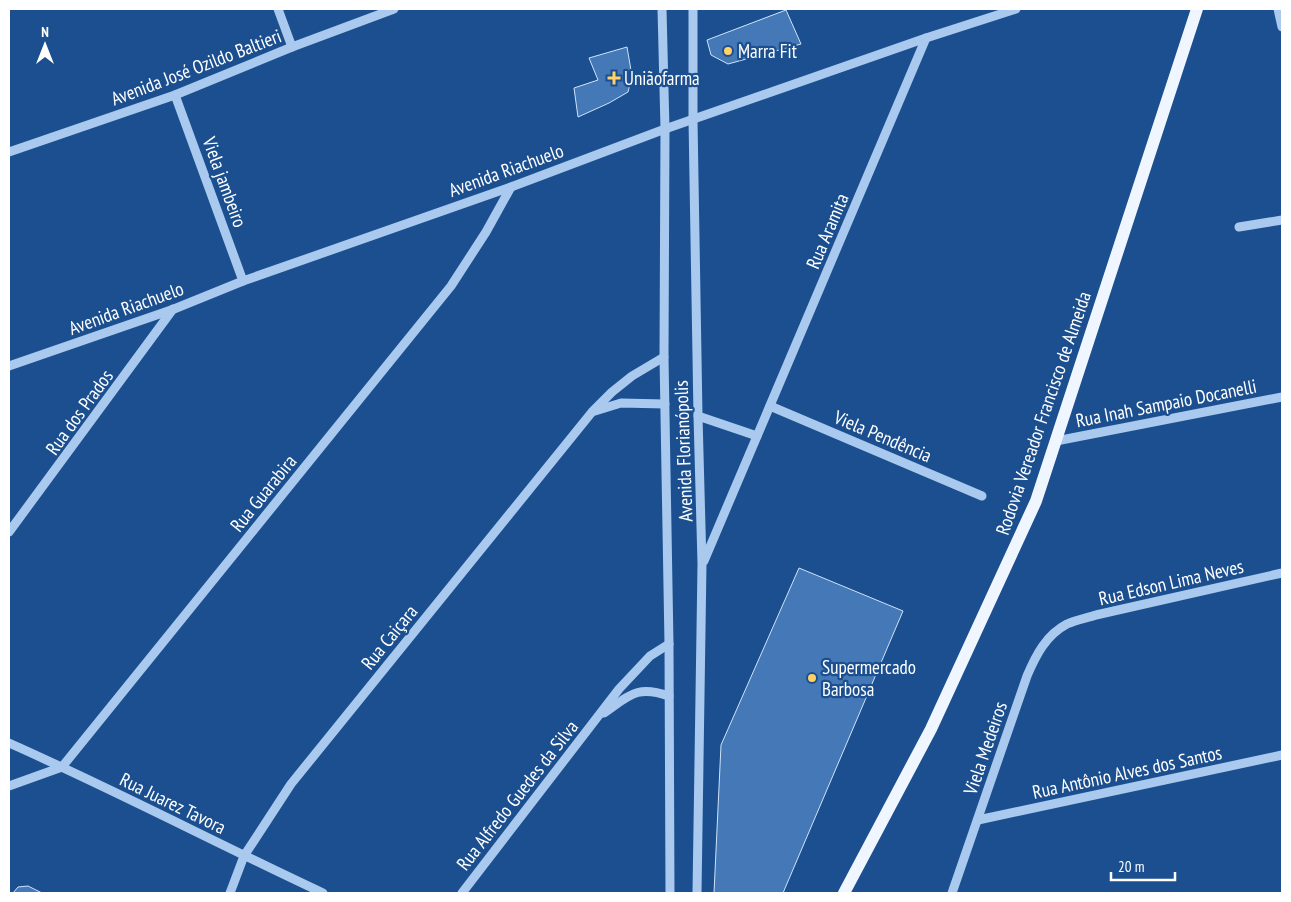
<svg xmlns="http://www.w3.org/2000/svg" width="1291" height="902" viewBox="0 0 1291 902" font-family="'PT Sans Narrow',sans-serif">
<rect width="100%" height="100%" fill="#1b4f8f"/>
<g fill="#4478b7" stroke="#cfe3fa">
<polygon points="786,10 801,44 728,64 711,55 707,40"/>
<polygon points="627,47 632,76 628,92 609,103 578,117 574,88 598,80 589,58"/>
<polygon points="799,568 903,611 783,893 714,893 721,745"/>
<polygon points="28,886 42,893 13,893 18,887"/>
</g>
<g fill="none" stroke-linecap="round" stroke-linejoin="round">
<g stroke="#a9c9ee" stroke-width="9">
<polyline points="278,9 292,47"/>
<polyline points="662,9 665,129 664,357 669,644 670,893"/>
<polyline points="693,9 693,120 698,416 702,564 697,893"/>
<polyline points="1278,9 1282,27"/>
<polyline points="175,95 243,281"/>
<polyline points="9,152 175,95 292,47 394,9"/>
<polyline points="1239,227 1282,220"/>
<polyline points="9,366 174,309 243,281 511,187 665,129 926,38 1016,9"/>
<polyline points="770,406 982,496"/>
<polyline points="595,411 621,403 665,404"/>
<polyline points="698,416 757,436"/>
<polyline points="1056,441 1282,397"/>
<polyline points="9,532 173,309"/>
<polyline points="704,561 926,38"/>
<path d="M604,713c26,-18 33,-28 65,-17"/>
<path d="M9,743c106,47 209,101 314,150"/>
<polyline points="9,786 62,767 451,286 486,232 511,187"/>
<polyline points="978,820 1282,755"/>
<polyline points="230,893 244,856 291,784 592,412 612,392 632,376 664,357"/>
<polyline points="462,893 619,689 650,656 669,644"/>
<path d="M952,893l75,-217c9,-21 19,-41 40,-52 9,-4 20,-6 29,-9l186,-42"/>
</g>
<polyline stroke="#f0f6ff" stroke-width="12" points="844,893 931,729 1036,501 1197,9"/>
</g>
<g fill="#ffd166" stroke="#1b4f8f" stroke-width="2">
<circle cx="728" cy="51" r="5"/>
<path d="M611.5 70.5h5v5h5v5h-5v5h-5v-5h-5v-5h5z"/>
<circle cx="812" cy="678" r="5"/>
</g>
<g text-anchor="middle" stroke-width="4.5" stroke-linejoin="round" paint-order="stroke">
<g font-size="19" fill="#fff" stroke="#1b4f8f" text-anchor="start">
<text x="738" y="58">Marra Fit</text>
<text x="624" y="85">Uniãofarma</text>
<text x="822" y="674">Supermercado<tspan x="822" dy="22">Barbosa</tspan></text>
</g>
<g font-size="19" fill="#fff" stroke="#1b4f8f">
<text transform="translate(196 67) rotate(-21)" y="7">Avenida José Ozildo Baltieri</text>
<text transform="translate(506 170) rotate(-20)" y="7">Avenida Riachuelo</text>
<text transform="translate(225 182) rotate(70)" y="7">Viela jambeiro</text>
<text transform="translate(827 231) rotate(-67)" y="7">Rua Aramita</text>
<text transform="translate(126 308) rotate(-20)" y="7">Avenida Riachuelo</text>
<text transform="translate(1166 403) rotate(-11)" y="7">Rua Inah Sampaio Docanelli</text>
<text transform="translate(79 412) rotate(-54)" y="7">Rua dos Prados</text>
<text transform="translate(1043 413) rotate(-71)" y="7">Rodovia Vereador Francisco de Almeida</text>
<text transform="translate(883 436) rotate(23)" y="7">Viela Pendência</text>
<text transform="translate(683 451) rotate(-92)" y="7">Avenida Florianópolis</text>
<text transform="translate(263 493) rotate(-51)" y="7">Rua Guarabira</text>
<text transform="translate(1171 582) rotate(-13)" y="7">Rua Edson Lima Neves</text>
<text transform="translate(389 637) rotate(-51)" y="7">Rua Caiçara</text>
<text transform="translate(985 748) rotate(-71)" y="7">Viela Medeiros</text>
<text transform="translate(1127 772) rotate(-12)" y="7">Rua Antônio Alves dos Santos</text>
<text transform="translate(517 795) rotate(-52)" y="7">Rua Alfredo Guedes da Silva</text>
<text transform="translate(173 803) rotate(26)" y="7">Rua Juarez Tavora</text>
</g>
</g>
<rect width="1291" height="902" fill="none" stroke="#ffffff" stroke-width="20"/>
<g transform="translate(45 45)" stroke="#1b4f8f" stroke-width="4" paint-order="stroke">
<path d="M0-4L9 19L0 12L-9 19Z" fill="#ffffff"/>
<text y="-8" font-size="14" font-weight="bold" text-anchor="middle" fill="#ffffff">N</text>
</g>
<path d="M1111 872v8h64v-8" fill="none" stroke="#ffffff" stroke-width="2.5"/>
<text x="1118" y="872" font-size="15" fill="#ffffff" stroke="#1b4f8f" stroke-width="4" paint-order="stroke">20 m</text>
</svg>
